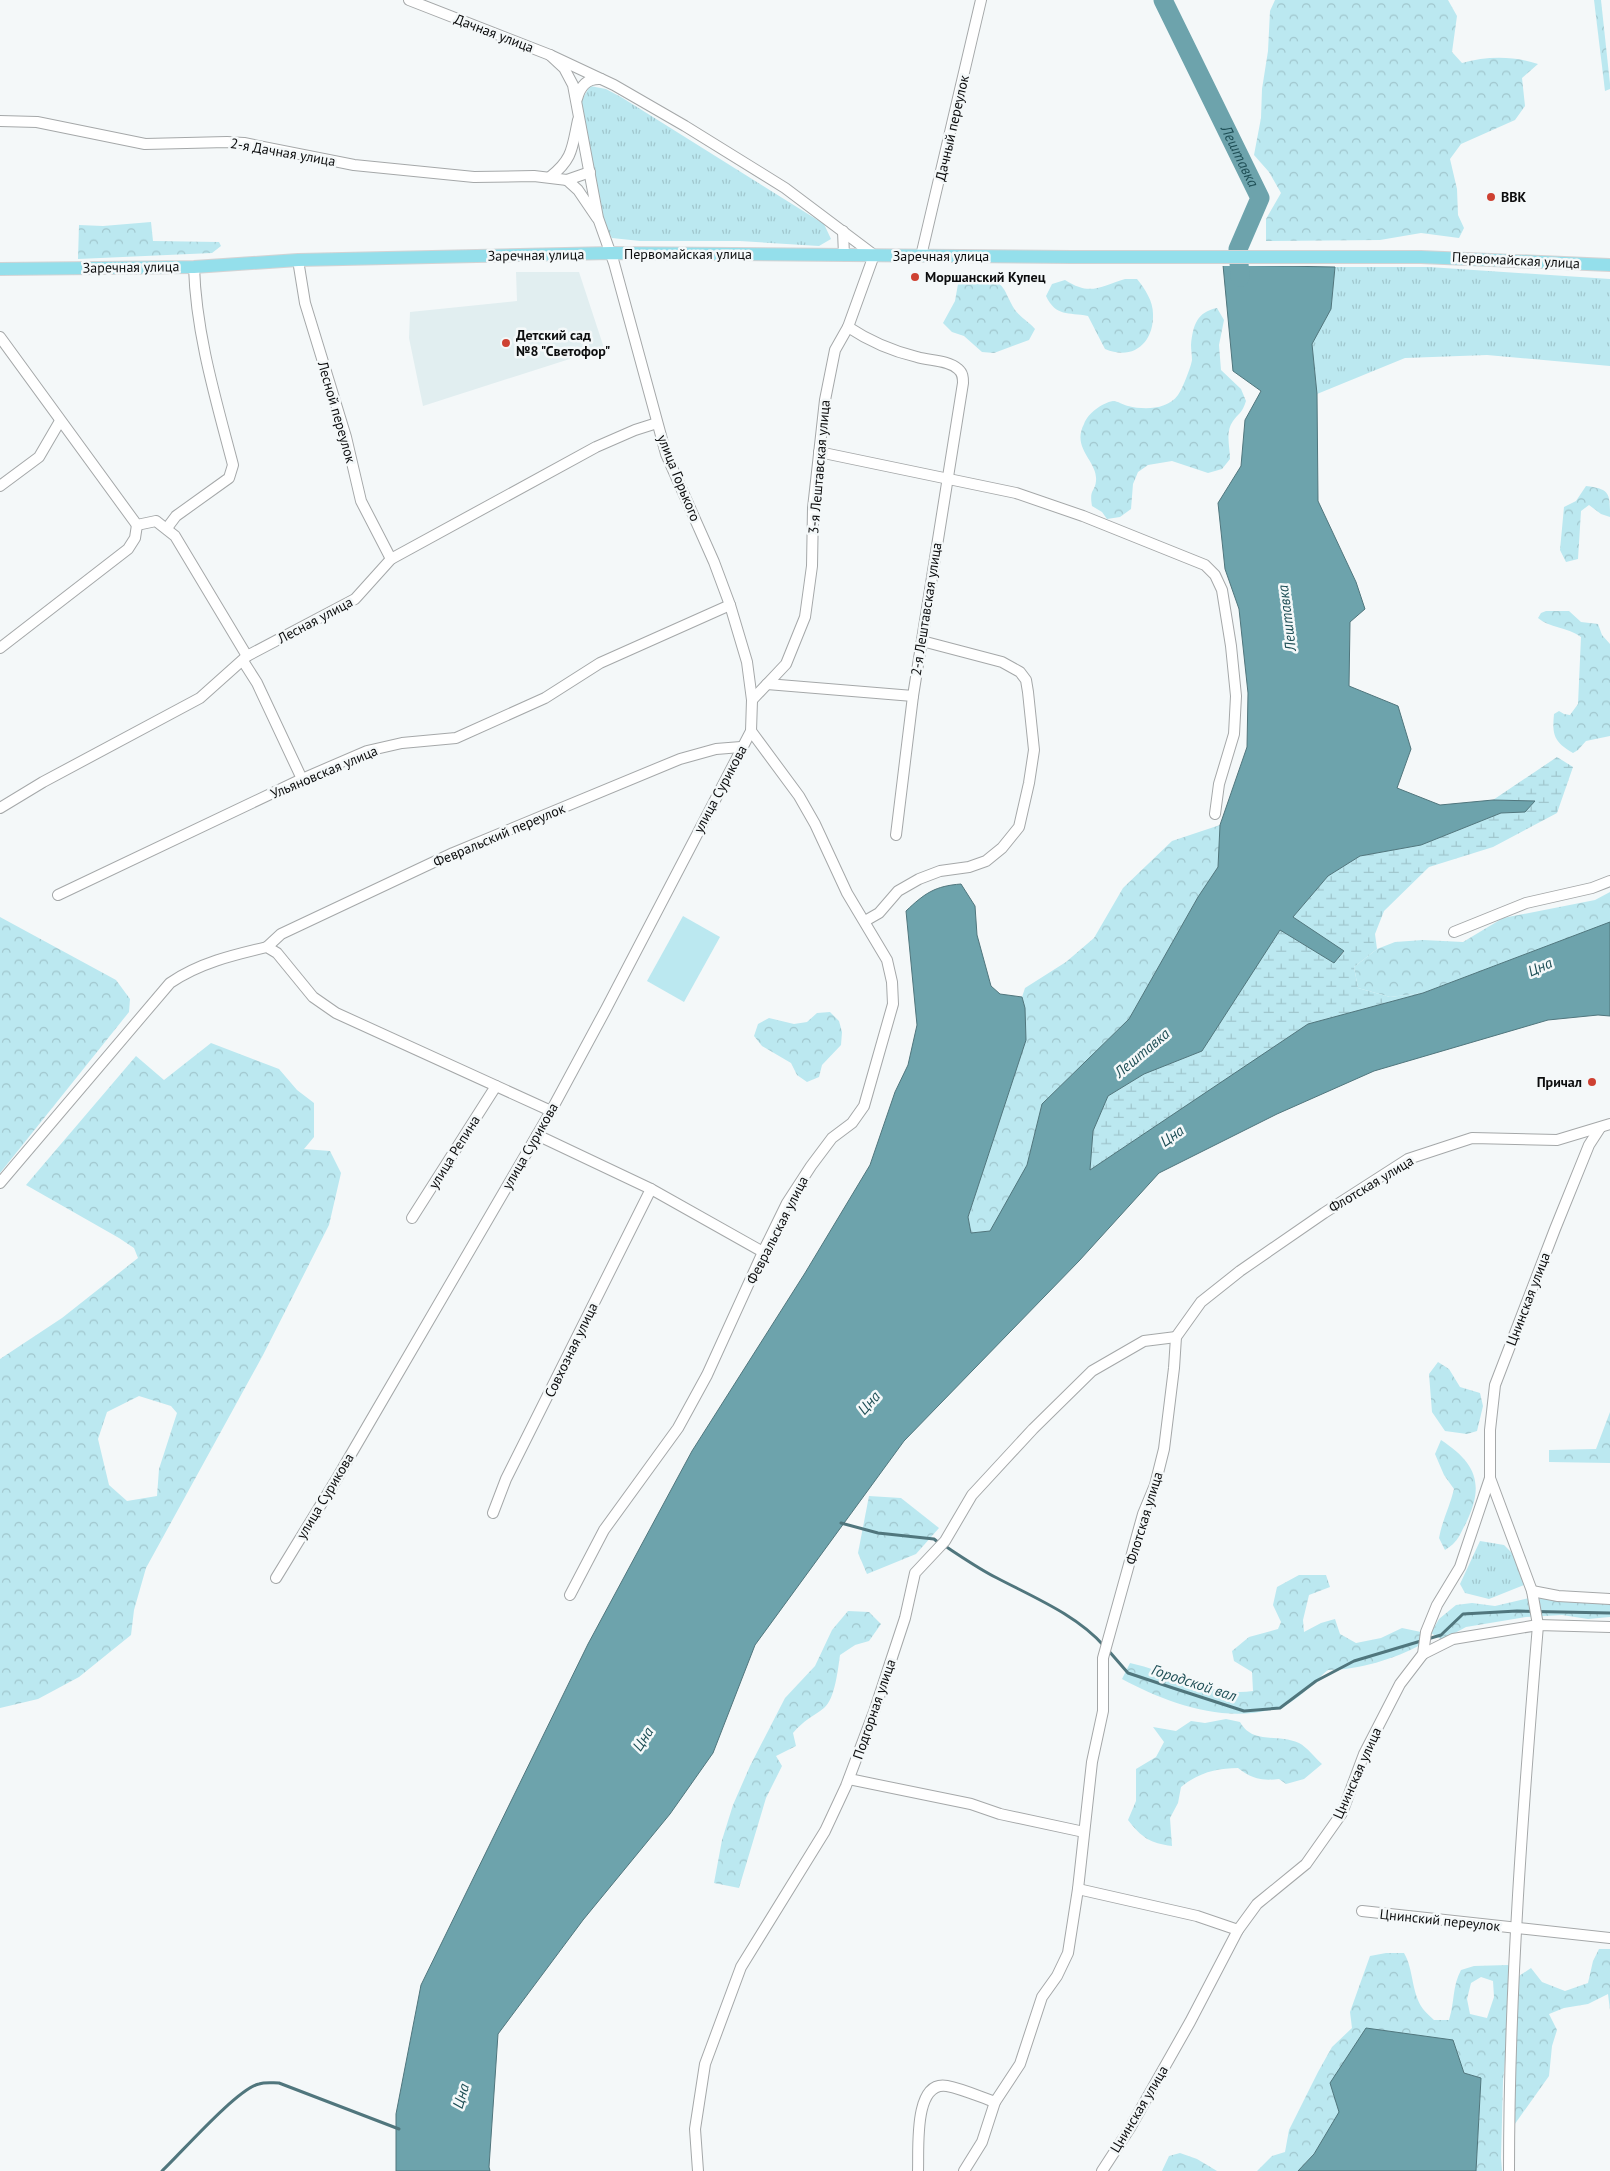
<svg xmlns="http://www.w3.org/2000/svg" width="1610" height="2171" viewBox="0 0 1610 2171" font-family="'PT Sans',sans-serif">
<defs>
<pattern id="grass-tufts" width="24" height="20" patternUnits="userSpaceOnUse" patternTransform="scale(1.25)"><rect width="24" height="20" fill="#bbe8f0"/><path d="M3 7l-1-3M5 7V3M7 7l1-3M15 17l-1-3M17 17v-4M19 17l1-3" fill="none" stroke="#a0c6cd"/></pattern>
<pattern id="forest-crowns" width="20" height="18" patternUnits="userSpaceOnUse" patternTransform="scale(1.25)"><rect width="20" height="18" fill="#bbe8f0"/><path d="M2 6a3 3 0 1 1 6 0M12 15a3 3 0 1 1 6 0" fill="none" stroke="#a0c6cd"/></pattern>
<pattern id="wetland-marsh" width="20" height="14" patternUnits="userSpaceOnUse" patternTransform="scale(1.25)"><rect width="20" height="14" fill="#bbe8f0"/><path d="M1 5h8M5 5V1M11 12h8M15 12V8" fill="none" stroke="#a0c6cd"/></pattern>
</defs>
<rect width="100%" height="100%" fill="#f4f8f9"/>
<polygon fill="#e1eef0" points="516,272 579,272 604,348 423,406 409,338 410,312 517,301"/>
<g fill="url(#grass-tufts)">
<polygon points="590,86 606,89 621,97 824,224 831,239 819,246 740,241 640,241 612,238 602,220 581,101"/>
<polygon points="1335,267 1429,267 1610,279 1610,366 1487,355 1405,358 1317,394 1312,344 1331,309"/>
<polygon points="1480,1541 1504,1545 1513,1554 1524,1585 1489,1599 1465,1593 1460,1584"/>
</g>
<g fill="url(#forest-crowns)" fill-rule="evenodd">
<path d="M1275,0h173l9,16 -5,36 10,11c25,-7 52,-7 76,1l-16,14 3,28 -10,14 -54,24 -11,15 7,30 1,26 6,13 -5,10 -38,-5 -41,7 -114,1v-22l15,-26 -12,-21 -15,-17 7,-37 1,-29 6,-38 2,-40z"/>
<polygon points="1594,0 1601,0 1610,84 1610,89 1605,91"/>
<polygon points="151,222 153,241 219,242 221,246 212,253 78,259 79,225 103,226"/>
<path d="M981,276c27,8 21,13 34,34 5,7 14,12 20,19l-6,11 -35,13 -12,-1 -18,-16 -12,-4 -9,-9 12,-22 3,-17 10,-7z"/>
<path d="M1125,279h12c8,10 16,22 16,35 1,29 -20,47 -48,35l-17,-33c-20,-4 -32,1 -42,-20l6,-12 13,-4c25,16 34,7 60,-1z"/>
<path d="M1217,308l7,12 -5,25 2,25 20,19 5,12c-4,12 -6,11 -13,20 -8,11 -3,26 -3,38l-8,10 -14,4 -36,-12 -24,4 -10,7 -5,12 -2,25 -11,8 -13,2 -5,-7 -10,-6c-3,-17 3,-14 4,-25 2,-20 -25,-32 -12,-57 4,-11 18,-21 29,-23 5,0 10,4 15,5 16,4 39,4 50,-11 4,-5 13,-28 14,-35 0,-5 -1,-10 -1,-15 2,-20 6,-33 26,-37z"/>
<path d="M1586,486c24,3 24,7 24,31l-9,-3 -12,-9 -8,6 -3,48 -12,3 -6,-12 4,-43 12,-6z"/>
<path d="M1546,611h23l12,11 17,2 4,11 8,9v92l-24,5 -8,9 -5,3c-19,-11 -21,-18 -19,-39l5,-3 5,3 6,1 8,-11 3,-67c-13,-10 -32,-9 -43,-19l3,-5z"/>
<polygon points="1220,825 1218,867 1198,897 1129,1019 1042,1104 1027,1165 991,1231 971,1233 968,1217 1026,1040 1025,1008 1022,997 1025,988 1066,962 1094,938 1123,888 1172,841"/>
<polygon points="1610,892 1610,922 1607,924 1423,993 1390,997 1358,988 1354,967 1377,949 1395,942 1423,940 1463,942 1503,918 1595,900"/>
<polygon points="0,917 116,980 130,999 129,1012 0,1173"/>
<polygon points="830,1012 839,1021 842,1032 841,1045 822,1065 819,1077 807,1082 797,1075 791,1063 762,1046 754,1036 758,1024 769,1018 794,1024 807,1022 817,1013"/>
<path d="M211,1043l68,26 18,21 17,13v34l-10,12 26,2 11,22 -12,52 -66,130 -117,213 -12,42 -3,25 -52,42 -41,22 -38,9v-349l62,-41 76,-60 -4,-10 -15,-10 -93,-53 110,-129 28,24zM139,1396l32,10 6,7 -18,56 -2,27 -30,5 -18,-16 -11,-46 9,-27z"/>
<polygon points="1438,1362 1449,1369 1460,1387 1480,1393 1483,1406 1477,1431 1467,1434 1445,1431 1432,1412 1429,1374"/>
<polygon points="1610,1412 1610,1463 1549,1462 1549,1450 1596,1449"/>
<path d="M1441,1440c35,23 44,44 25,83 -7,13 -8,19 -21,27l-6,-12c3,-17 11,-32 15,-49l-10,-14 -9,-21z"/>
<polygon points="869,1496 901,1498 939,1528 916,1554 867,1574 858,1553"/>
<path d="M1299,1575h27l4,12 -21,8 -6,25 1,12 17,-9 14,-4 5,15 16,9 25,-5 21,-10 19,4 1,12c-27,15 -64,26 -94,26 -11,9 -29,29 -41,34 -55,23 -116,1 -165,-25l8,-16c42,9 80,34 123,28l-1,-19 -18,-11 -2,-10 17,-14 29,-8 3,-7 -8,-17 4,-18z"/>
<polygon points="1533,1597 1550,1597 1610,1602 1610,1617 1588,1619 1562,1615 1526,1617 1466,1627 1442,1640 1431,1633 1439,1619 1456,1605 1472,1603 1495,1606"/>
<path d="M848,1611l21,1 12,12 -12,17 -14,4 -15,10c-2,14 -5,44 -16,53 -12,9 -20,12 -31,25l3,13 -20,10 6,10 -16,32 -27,90 -25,-5 8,-43 11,-35 17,-39 35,-68 30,-32 17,-36z"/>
<path d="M1226,1719l14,3c13,23 36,11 59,21 8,4 16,15 23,21l-18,15 -18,5 -7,-5c-17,2 -27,0 -41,-11 -21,0 -40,5 -57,19l-3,16 -8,15 2,28c-22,-3 -30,-8 -44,-26l8,-19v-32l20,-12 8,-15 -11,-15 23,4 15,-10 14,2z"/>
<polygon points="1599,1949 1610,1949 1610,2010 1608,1994 1588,2004 1564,2008 1549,2014 1557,2030 1552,2046 1549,2076 1512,2128 1519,1976 1531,1968 1542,1982 1565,1991 1588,1983 1593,1961"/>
<path d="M1386,1953h18c10,17 7,39 19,56 3,4 7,7 11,11h15c6,-19 3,-33 12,-50l13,-4 34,-1 5,10 -10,106 -2,77 1,13h-26l5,-93 -17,-5 -11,-33 -113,72 -26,42 -16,17h-41l15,-15 13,-4 4,-22 29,-58 14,-25 20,-19 -2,-16 20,-56zM1481,1977l12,4 1,16 -7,21 -17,-4 -3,-15 4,-16z"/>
<polygon points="1180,2153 1197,2159 1217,2171 1162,2171 1169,2156"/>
</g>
<polygon fill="url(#wetland-marsh)" points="1557,757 1573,767 1557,813 1493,847 1429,867 1384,911 1375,934 1377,949 1354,967 1358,988 1390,997 1423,993 1308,1024 1090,1170 1093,1131 1108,1096 1144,1074 1202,1051 1280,930 1334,963 1344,952 1293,917 1328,876 1360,856 1421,845 1501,813 1525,812 1534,801 1493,800"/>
<polygon fill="#bbe8f0" points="683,916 720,937 684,1002 647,981"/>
<g fill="#6da3ac" stroke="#50767d">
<path d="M1223,265l112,2 -4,42 -19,35 5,50 1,107 38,81 9,27 -15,13 -1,64 49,20 13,43 -14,39 43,17 53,-5 42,1 -10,11 -24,1 -80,32 -61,11 -32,20 -35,41 51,34 -10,12 -54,-33 -78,121 -58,23 -36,22 -15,35 -3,39 218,-146 115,-31 187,-71v94l-12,-1 -50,5 -174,51 -97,43 -118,59 -80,88 -175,180 -149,204 -42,108 -43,61 -87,106 -85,114 -9,133 1,4h-94v-57l25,-129 167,-341 104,-193 113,-178 65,-108 25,-73 13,-27 9,-40 -11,-114c19,-18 29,-25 55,-27l14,22 2,29 14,51 9,8 22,3 3,11 1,32 -58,177 3,16 19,-2 37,-66 15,-61 87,-85 69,-122 20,-30 2,-42 27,-78 1,-54 -9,-84 -14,-40 -7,-66 23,-37 4,-46 16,-29 -28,-20z"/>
<polygon points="1366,2028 1453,2040 1464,2073 1481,2078 1476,2171 1298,2171 1314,2154 1339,2112 1330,2083"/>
</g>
<polygon fill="#f4f8f9" points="1223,262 1335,264 1337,266 1220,266"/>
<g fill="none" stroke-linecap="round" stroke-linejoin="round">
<g stroke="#50767d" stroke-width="3">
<polyline points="841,1523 878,1533 934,1539 939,1543"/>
<path d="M945,1546c17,11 34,23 52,32 36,19 80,37 107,68"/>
<polyline points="1108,1650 1128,1673 1173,1688 1244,1711 1280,1708 1316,1681 1354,1661 1441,1635 1463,1614 1517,1611 1610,1613"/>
<path d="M162,2171c19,-18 76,-83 97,-87 6,-2 13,-1 20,-1l120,46"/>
</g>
<path stroke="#6da3ac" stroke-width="19" id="s1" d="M1163,0l97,198 -22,51 2,28"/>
<g stroke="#a5a8a9" stroke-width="12">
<g id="minor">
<polyline points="409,0 550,55 614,85 685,126 785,188 874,255 848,327 835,350 825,400 813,508 812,566 805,617 786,664 752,700"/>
<path d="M577,99c3,-13 10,-21 24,-20"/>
<polyline points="0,121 37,122 145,144 227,142 244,143 354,165 474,177 534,176 567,180"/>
<polyline points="590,172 567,180 578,190 597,218"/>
<path d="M550,177c23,-18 22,-29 28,-57"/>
<polyline points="843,231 844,255"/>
<polyline points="921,256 981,0"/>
<polyline points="298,260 305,303 346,437 361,501 391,559"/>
<path d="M848,327c21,14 44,24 69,30 13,4 31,3 41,12 5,4 5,9 5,14l-50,313 -17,139"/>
<polyline points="0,337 137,525 156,521 175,536 247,656"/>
<polyline points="819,452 1016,493 1083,516 1205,565 1215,575 1222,590 1231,646 1236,696 1234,734 1219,784 1215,814"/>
<polyline points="0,486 39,457 60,421"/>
<path d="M167,528l9,-12 53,-38 4,-13c-17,-65 -37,-131 -39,-198"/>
<polyline points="0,648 128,549 135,538 137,525"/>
<polyline points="243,661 257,683 302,779"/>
<polyline points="767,684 913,696"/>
<polyline points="0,808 43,782 200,698 247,656 355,599 391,559 596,447 635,430 657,423"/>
<polyline points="58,895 302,779 367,751 402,743 456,738 545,698 600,663 730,605"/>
<polyline points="865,921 879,913 898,891 919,879 940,871 969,867 986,861 1002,848 1019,827 1029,783 1034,750 1028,692 1026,680 1020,672 1002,662 922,641"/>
<polyline points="1454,932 1526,903 1592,888 1610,881"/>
<polyline points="267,947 281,934 453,853 680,759 716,749 741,747"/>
<polyline points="537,1135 651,1189 763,1252"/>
<path d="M0,1183l170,-200c29,-20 63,-28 97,-36l10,6 36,44 23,16 215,98"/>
<polyline points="412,1218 496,1086"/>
<path d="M1490,1478l42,113 6,34c-15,182 -29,363 -29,546"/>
<polyline points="493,1513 506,1479 651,1189"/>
<polyline points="276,1578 336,1480 551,1111 606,1009 751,731 752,700 747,662 730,605 714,562 666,454 614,263 598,218 573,85 564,68 550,55"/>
<polyline points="1532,1591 1558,1596 1610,1599"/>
<polyline points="570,1595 604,1530 678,1428 707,1375 763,1252 787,1203 811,1166 832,1138 852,1123 864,1106 893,1004 892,982 887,960 847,893 815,824 799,796 751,731"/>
<polyline points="1423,1654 1453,1639 1538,1625 1610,1627"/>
<polyline points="849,1779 971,1804 1000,1814 1084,1832"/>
<polyline points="1078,1889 1197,1916 1238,1930"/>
<polyline points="1362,1911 1610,1938"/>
<polyline points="698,2171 695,2129 705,2064 741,1967 825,1831 846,1786 875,1709 905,1618 915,1573 945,1541 972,1495 1033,1429 1092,1371 1144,1341 1176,1337"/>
<path d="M918,2171c1,-21 -5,-91 29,-85 16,3 33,11 48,16"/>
<polyline points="964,2171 982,2142 995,2102 1020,2064 1042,1997 1057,1976 1068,1953 1078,1889 1092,1762 1103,1711 1103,1658 1143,1514 1155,1485 1164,1449 1174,1368 1176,1337 1201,1302 1240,1271 1324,1213 1408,1159 1472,1138 1557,1140 1610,1124"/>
<polyline points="1102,2171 1130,2128 1190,2022 1238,1930 1257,1904 1306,1864 1342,1813 1364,1754 1400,1684 1423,1654 1426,1632 1437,1605 1460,1567 1490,1478 1490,1430 1495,1385 1555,1229 1589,1145 1600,1128"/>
</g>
</g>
<g stroke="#d3d3d4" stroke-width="14">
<polyline id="major" points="0,269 194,267 298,260 611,253 1072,257 1421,257 1610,265"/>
</g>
<use href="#minor" stroke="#fff" stroke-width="10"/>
<use href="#major" stroke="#94dfeb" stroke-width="12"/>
</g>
<g fill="#ce4132" stroke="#f4f8f9" stroke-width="2">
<circle cx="1491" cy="197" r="5"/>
<circle cx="915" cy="277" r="5"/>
<circle cx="506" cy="343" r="5"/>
<circle cx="1592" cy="1082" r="5"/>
</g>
<g text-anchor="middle" stroke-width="5" stroke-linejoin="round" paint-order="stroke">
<g font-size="14" fill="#0c0d0e" stroke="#f4f8f9">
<text transform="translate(494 33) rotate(21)" y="5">Дачная улица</text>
<text transform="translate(952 128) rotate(-77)" y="5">Дачный переулок</text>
<text transform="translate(283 152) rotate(10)" y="5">2-я Дачная улица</text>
<text x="688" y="259">Первомайская улица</text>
<text transform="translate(536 255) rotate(-1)" y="5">Заречная улица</text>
<text x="941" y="261">Заречная улица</text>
<text transform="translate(1516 260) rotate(3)" y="5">Первомайская улица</text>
<text transform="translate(131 267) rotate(-1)" y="5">Заречная улица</text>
<text transform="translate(337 412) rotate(74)" y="5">Лесной переулок</text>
<text transform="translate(819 467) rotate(-85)" y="5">3-я Лештавская улица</text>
<text transform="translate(679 478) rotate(68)" y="5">улица Горького</text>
<text transform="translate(926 609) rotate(-81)" y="5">2-я Лештавская улица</text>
<text transform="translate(315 620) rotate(-28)" y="5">Лесная улица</text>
<text transform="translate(324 772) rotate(-23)" y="5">Ульяновская улица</text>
<text transform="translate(720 789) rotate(-62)" y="5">улица Сурикова</text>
<text transform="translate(499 835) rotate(-23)" y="5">Февральский переулок</text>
<text transform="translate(530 1146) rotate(-60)" y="5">улица Сурикова</text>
<text transform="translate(454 1152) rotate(-58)" y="5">улица Репина</text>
<text transform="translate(1371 1184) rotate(-31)" y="5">Флотская улица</text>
<text transform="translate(777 1230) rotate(-63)" y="5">Февральская улица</text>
<text transform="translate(1528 1299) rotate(-69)" y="5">Цнинская улица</text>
<text transform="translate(571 1350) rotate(-64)" y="5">Совхозная улица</text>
<text transform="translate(325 1496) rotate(-59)" y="5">улица Сурикова</text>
<text transform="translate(1144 1518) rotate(-73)" y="5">Флотская улица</text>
<text transform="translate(874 1709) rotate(-71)" y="5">Подгорная улица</text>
<text transform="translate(1357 1773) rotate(-66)" y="5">Цнинская улица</text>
<text transform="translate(1440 1920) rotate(6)" y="5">Цнинский переулок</text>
<text transform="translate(1139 2109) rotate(-59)" y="5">Цнинская улица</text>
</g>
<g font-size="14" font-weight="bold" fill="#0c0d0e" stroke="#f4f8f9" text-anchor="start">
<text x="1501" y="202">ВВК</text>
<text x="925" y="282">Моршанский Купец</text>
<text x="516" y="340">Детский сад<tspan x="516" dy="16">№8 "Светофор"</tspan></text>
<text x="1582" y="1087" text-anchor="end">Причал</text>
</g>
<g font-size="15" font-style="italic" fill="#1f4f56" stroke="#f4f8f9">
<text dy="5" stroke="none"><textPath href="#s1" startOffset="174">Лештавка</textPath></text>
<text transform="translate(1287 618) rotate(-97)" y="5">Лештавка</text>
<text transform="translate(1540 967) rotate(-24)" y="5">Цна</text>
<text transform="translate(1142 1053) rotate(-40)" y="5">Лештавка</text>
<text transform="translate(1172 1136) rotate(-35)" y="5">Цна</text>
<text transform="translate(869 1403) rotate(-49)" y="5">Цна</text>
<text transform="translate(1194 1683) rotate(18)" y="5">Городской вал</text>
<text transform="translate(643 1739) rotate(-57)" y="5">Цна</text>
<text transform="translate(461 2096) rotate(-73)" y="5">Цна</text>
</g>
</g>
</svg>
